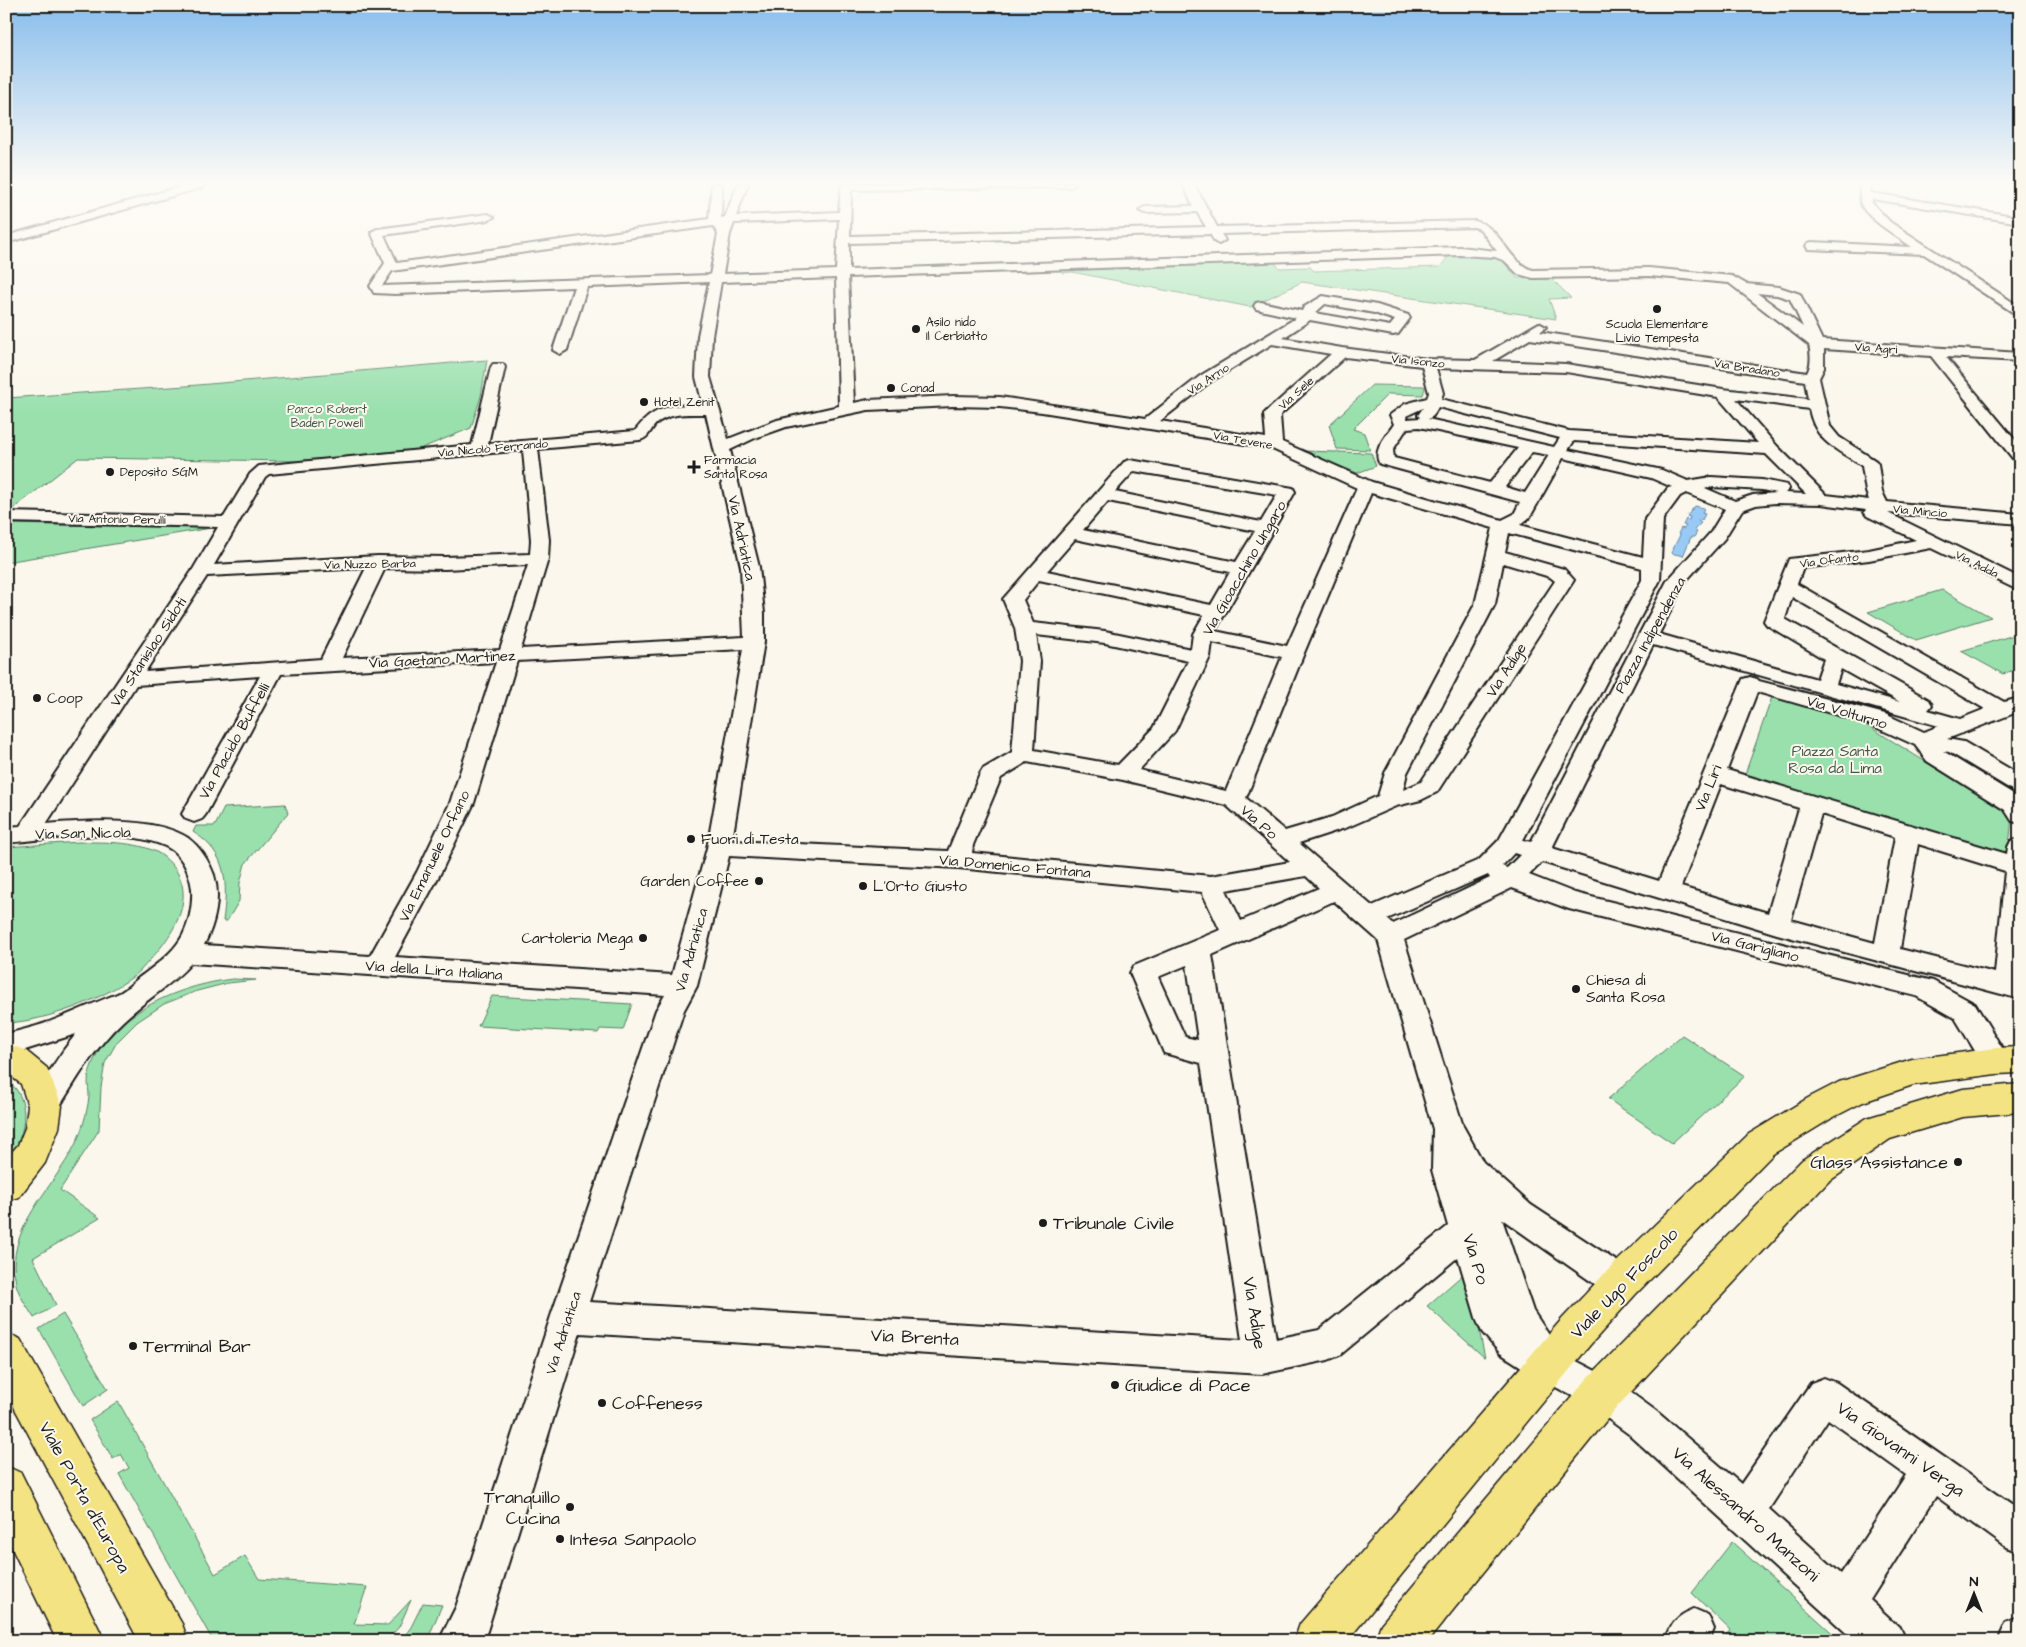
<svg xmlns="http://www.w3.org/2000/svg" width="2026" height="1647" viewBox="0 0 2026 1647" font-family="'Architects Daughter',sans-serif">
<rect width="100%" height="100%" fill="#fbf7ec"/>
<filter id="ink" filterUnits="userSpaceOnUse"><feTurbulence type="fractalNoise" baseFrequency=".02" numOctaves="2"/><feDisplacementMap in="SourceGraphic" scale="10" xChannelSelector="R" yChannelSelector="G"/><feConvolveMatrix kernelMatrix="1 2 1 2 8 2 1 2 1" color-interpolation-filters="sRGB"/></filter>
<g filter="url(#ink)">
<g fill="#99e0ad" stroke="#5a7e64">
<polygon points="1451,253 1479,254 1500,258 1517,278 1550,277 1571,298 1549,299 1556,319 1302,282 1250,307 1072,272 1063,273 1059,267 1273,260 1279,268 1310,267 1314,271 1440,267"/>
<polygon points="487,360 481,396 471,428 417,450 295,461 78,458 13,509 6,508 6,398 186,386"/>
<polygon points="1372,385 1424,386 1425,388 1423,395 1388,394 1353,429 1364,433 1370,450 1337,449 1329,425"/>
<polygon points="1303,451 1371,453 1376,466 1357,473"/>
<polygon points="6,524 211,528 6,562"/>
<polygon points="1942,590 1991,617 1916,640 1868,612"/>
<polygon points="2014,635 2020,638 2020,668 2003,674 1961,651"/>
<polygon points="1772,697 1854,719 1870,727 2012,816 2008,858 1744,777"/>
<path d="M285,804l3,9 -43,51 -5,19 -1,18 -12,20h-4c5,-37 5,-68 -30,-89l3,-6h19l9,-18z"/>
<path d="M79,842c25,0 66,-1 85,15 38,32 12,75 -14,103 -5,5 -10,12 -16,16 -33,24 -87,45 -128,47v-176z"/>
<path d="M233,979l23,1 -28,3 -31,8 -33,13 -27,18 -20,20 -12,21 -4,24 -2,43 -39,60 40,28 -67,40 23,47 -22,13c-6,-10 -15,-22 -18,-34 -12,-55 37,-95 59,-139 7,-14 12,-32 14,-48 0,-7 -2,-16 0,-23 15,-59 90,-89 144,-95z"/>
<polygon points="492,996 632,1004 623,1030 600,1029 598,1033 478,1026"/>
<polygon points="1682,1035 1745,1076 1672,1143 1608,1099"/>
<path d="M6,1080c29,18 18,62 0,85z"/>
<polygon points="1467,1271 1485,1358 1427,1306"/>
<polygon points="63,1314 108,1389 83,1406 39,1329"/>
<polygon points="118,1401 215,1574 245,1556 259,1579 367,1587 354,1624 388,1625 411,1600 399,1627 386,1641 213,1641 119,1474 129,1468 121,1454 113,1459 90,1420"/>
<polygon points="1732,1542 1841,1641 1722,1641 1730,1630 1692,1593"/>
<polygon points="423,1603 442,1605 427,1641 401,1641 411,1627"/>
</g>
<polygon fill="#99caf5" stroke="#67849e" points="1695,506 1704,508 1702,513 1705,514 1702,520 1699,519 1698,521 1701,523 1694,530 1697,532 1694,537 1691,537 1683,556 1671,553 1680,535 1678,534 1681,528 1684,529 1686,526 1683,525 1686,519 1689,520 1690,517 1687,516"/>
<g fill="none" stroke-linecap="round" stroke-linejoin="round">
<g stroke="#1c1c1c" stroke-width="4">
<g id="minor">
<polygon points="190,184 205,185 204,187 6,243 6,236"/>
<path d="M712,184h10l-1,34 4,-1 13,-33h10l-12,32 103,-4 2,-25 2,-3h233l-5,3 -220,3 -1,46 356,-9 -9,-15 -52,1 -6,-3 6,-3 48,-1 -10,-22h11l23,43 258,-6c27,6 32,42 58,49l116,-2 83,8 14,8 33,3 21,7 22,46 198,13v8l-74,-4 74,89v16l-6,-2 -83,-104 -107,-7v19l-5,10 11,48 9,11 37,24 2,3 4,28 5,10 133,12v10l-132,-11 132,65v13l-89,-43 -62,12 -66,8 -6,16 207,118 16,-4v13l-73,28 17,3 56,33v17l-8,-2 -63,-38 -6,-1 77,47v25l-8,-2 -7,-11 -78,-49 -12,-16 -46,-21 -112,-32 -30,78 280,84 1,-7 3,-6 9,-2v160l-243,-65 -235,-72 -13,13 46,18 358,88 42,23 35,57 -4,8 -10,3 -10,-3 -31,-51 -39,-22 -347,-87 -57,-21 -108,52 59,186 20,36 48,43 102,67 5,11 -5,11 -12,4 -12,-4 -107,-75 31,92 28,42 54,28 41,30 85,73 70,-101 13,-5 13,5 183,127v42l-14,-5 -70,-51 -66,104 29,27 6,14h-50l-225,-206 -41,-30 -52,-28 -37,-24 -18,-21 -5,-11 -19,-64 -118,98 -12,5 -66,14 -682,-41 -93,298 -5,10h-43l17,-34 95,-291 105,-306 9,-15 -474,-32c-19,22 -46,37 -68,58 -29,27 -47,59 -68,93l-10,4 -10,-4 -5,-8c13,-25 28,-50 46,-72l-70,22v-22c16,-4 33,-8 48,-14 21,-8 42,-18 63,-26 9,-3 19,-15 27,-20 13,-10 27,-20 36,-34 9,-14 13,-34 12,-51 -2,-17 -11,-36 -27,-43 -45,-19 -111,-7 -159,-3v-16l14,-1 172,-255 26,-44 -212,-5v-10l218,5 26,-43 9,-8 213,-21 19,-78 2,-3h10l2,3 -17,77 147,-13c19,-26 38,-26 68,-26l-7,-28 2,-41 11,-54 -122,5 -20,63 -7,4 -7,-4 21,-63 -179,7 -21,-1 -4,-7 15,-23 -14,-31 6,-3 111,-15 6,3 -6,3 -104,15 13,28 312,-44zM839,219l-3,51 -113,4 7,-40 4,-11zM713,226l5,8 -8,41 -328,11 10,-15zM1474,227l6,2 17,22 -37,-4 -611,23v-27l361,-9 5,8 4,2 6,-4 -4,-6zM1460,255l35,2 10,4 13,13 15,4 116,-2 80,7 80,62c2,9 3,19 -2,28l-267,-41 6,-5 -7,-4 -64,37 -47,-1 -86,-11 -59,-10 27,-18 83,15 5,-1 12,-16 -2,-3 -31,-10 -54,-9 -19,11 -2,4 -41,-9 -5,1 -2,3 2,3 40,9 -96,58 -55,43 -145,-22 -47,-1 -85,4 -14,3 -6,-126zM836,278l3,128 -62,14 -49,19 -18,-62 2,-41 9,-54zM1757,293l20,2 13,4 13,28zM1325,304l49,9 21,7 -5,6 -75,-13zM1530,339l275,42 3,18 -85,-10 -157,-25 -73,-3zM1272,344l59,10 -64,57 -3,3 2,24 -106,-17 50,-39zM1345,357l77,9 7,27 -2,5 -22,6 -15,11 4,9c-7,11 -23,27 -14,40l140,38 -6,12 -12,6 -130,-38 -90,-40 -2,-27zM1436,368l130,4 152,25 40,46 -189,-12 -128,-32 2,-6zM1736,399l73,10c7,34 27,39 53,57l4,26 3,8 -43,-5 -49,-49zM953,406l47,1 42,5 228,36 87,40 -70,158 -72,-15 80,-139 -2,-4 -163,-28 -6,2 -121,137 12,29 5,33 -8,91 -29,17 -3,5 -32,77 -216,-10 32,-199v-29l-5,-46 -29,-117 25,-12 31,-11 82,-17zM1438,407l122,31 -6,9 -126,-28 5,-3zM1423,408l-5,7 2,3 -13,1 -1,-3zM706,414l35,153 3,70 -223,12 27,-90 1,-19 -11,-91 102,-9c9,-2 10,-10 16,-16 13,-12 34,-10 50,-10zM1419,427l99,21 -28,35 -96,-25 -1,-8 14,-22zM1574,441l192,13 40,40 -21,-1 4,-4 -2,-4 -25,-5 -51,-3 -23,4 -26,-11 -94,-20zM523,450l8,90 -1,14 -85,3 -67,-1 -164,9 51,-88 4,-3zM1532,452l17,3 -24,38 -20,-6zM1563,458l88,20 21,9 -4,1 -23,31 -2,38 -123,-32 10,-8zM1134,471l143,24 -16,27 -146,-30zM1711,487l51,3 14,3 -23,2 -18,6 -30,-13zM1371,493l122,35 -18,76 -90,169 -7,23 -46,21 -47,14 -39,-33 58,-145zM1686,493l39,16 -14,23 -44,49 -136,261 -8,-2 137,-260 3,-61 17,-23zM1108,501l147,30 -19,31 -153,-32zM1775,503l46,1 45,6 -2,2 3,4 49,24 -47,10 -80,9 -25,62 3,4 57,34 -7,20 -158,-45 25,-51 40,-44 18,-29 14,-5zM1509,533l133,35v12l-143,260 -20,20 -107,46 -73,-63 49,-16 48,-21 25,-6 16,-8 137,-212 -10,-11 -59,-17zM1075,539l155,33 -19,33 -164,-34zM1503,563l47,14 5,4 -134,201 -18,8 4,-17 88,-169zM528,565l-28,85 -158,8 43,-90 60,1zM366,568l-45,91 -176,13 62,-96zM1039,580l165,35 -11,19 -2,15 -86,-18 -72,-8 -10,-23zM1792,597l193,112 -25,10 -32,-9 4,-5 -3,-5 -144,-81zM1036,635l69,8 83,18 -34,67 -36,37 -84,-15 6,-89zM1212,642l70,15 -56,134 -87,-21 36,-39 35,-74zM1653,645l286,81 -15,6 -39,-18 -126,-33 -2,-2 -7,-2 -7,2 -84,202 -107,-33zM743,649l-36,199 -35,127 -277,-18 46,-85 33,-69 43,-142zM496,662l-46,141 -33,69 -47,84 -166,-11c11,-21 17,-47 10,-70 -5,-14 -14,-28 -26,-37 -33,-22 -104,-17 -142,-14l90,-139 124,-9 -78,138 4,5 8,3 8,-3 4,-5 75,-140zM1841,669l59,33 -64,-18zM1027,762l96,18 103,25 64,57 -79,14 -239,-23 1,-8 28,-67zM1721,784l78,24 -31,105 -87,-26zM1821,814l74,23 -20,106 -84,-23zM1918,844l87,27 -10,102 -95,-24zM1514,853l6,2 -13,13 -5,-2zM729,856l229,12 244,24 18,38 -86,36 -4,7 34,80 37,10 41,277 -653,-38 95,-292 13,-24zM1488,875l2,3 -97,46 -6,-5zM1306,876l13,12 -78,33 -15,-31zM1334,901l44,39 55,189 -1,41 16,56 -129,104 -43,9 -64,-384zM1187,965l11,75 -13,-3 -27,-60zM1828,1419l78,56 -65,99 -72,-65z"/>
<path d="M1860,184h10l1,9 149,24v6l-148,-24v4l18,19 130,85v10l-96,-63 -116,-5 -2,-3 2,-3 4,-1 100,5c-12,-9 -46,-29 -51,-43 -2,-7 -1,-13 -1,-20z"/>
<path d="M1694,1609l14,6 6,14 -5,12h-44c7,-18 11,-25 29,-32z"/>
<polygon points="2020,1617 2020,1641 1998,1641 2006,1623"/>
</g>
</g>
<g stroke="#1c1c1c" stroke-width="3">
<g id="major">
<polygon points="6,1044 25,1050 47,1068 62,1106 59,1128 45,1163 19,1197 6,1201 6,1159 18,1145 25,1128 28,1106 21,1084 6,1072"/>
<polygon points="2020,1047 2020,1073 1996,1074 1913,1085 1863,1102 1832,1118 1773,1154 1635,1295 1590,1345 1347,1641 1294,1641 1300,1624 1562,1319 1607,1271 1749,1134 1808,1098 1839,1082 1912,1059 1996,1048"/>
<polygon points="2020,1084 2020,1112 1963,1117 1890,1139 1828,1182 1617,1407 1428,1641 1375,1641 1381,1624 1587,1379 1802,1160 1867,1118 1963,1089"/>
<polygon points="6,1333 20,1339 182,1624 188,1641 139,1641 6,1392"/>
<polygon points="6,1466 21,1473 105,1641 57,1641 6,1536"/>
</g>
</g>
<use href="#minor" fill="#fbf7ec" fill-rule="evenodd"/>
<use href="#major" fill="#f4e382" fill-rule="evenodd"/>
</g>
</g>
<linearGradient id="sky" x2="0" y2="1"><stop stop-color="#88bded"/><stop offset="0.44" stop-color="#fdfbf6"/><stop offset="1" stop-color="#fdfbf6" stop-opacity="0"/></linearGradient>
<rect width="2026" height="415" fill="url(#sky)"/>
<g fill="#1c1c1c" stroke="#fbf7ec" stroke-width="2">
<circle cx="1657" cy="309" r="5"/>
<circle cx="916" cy="329" r="5"/>
<circle cx="891" cy="388" r="5"/>
<circle cx="644" cy="402" r="5"/>
<path d="M691.5 459.5h5v5h5v5h-5v5h-5v-5h-5v-5h5z"/>
<circle cx="110" cy="472" r="5"/>
<circle cx="37" cy="698" r="5"/>
<circle cx="691" cy="839" r="5"/>
<circle cx="759" cy="881" r="5"/>
<circle cx="863" cy="886" r="5"/>
<circle cx="643" cy="938" r="5"/>
<circle cx="1576" cy="989" r="5"/>
<circle cx="1958" cy="1162" r="5"/>
<circle cx="1043" cy="1223" r="5"/>
<circle cx="133" cy="1346" r="5"/>
<circle cx="1115" cy="1385" r="5"/>
<circle cx="602" cy="1403" r="5"/>
<circle cx="570" cy="1507" r="5"/>
<circle cx="560" cy="1539" r="5"/>
</g>
<g text-anchor="middle" stroke-width="4" stroke-linejoin="round" paint-order="stroke">
<g font-size="12" fill="#1c1c1c" stroke="#fbf7ec" text-anchor="start">
<text x="926" y="326">Asilo nido<tspan x="926" dy="14">Il Cerbiatto</tspan></text>
<text x="1657" y="328" text-anchor="middle">Scuola Elementare<tspan x="1657" dy="14">Livio Tempesta</tspan></text>
<text x="901" y="392">Conad</text>
<text x="654" y="406">Hotel Zenit</text>
<text x="704" y="464">Farmacia<tspan x="704" dy="14">Santa Rosa</tspan></text>
<text x="120" y="476">Deposito SGM</text>
</g>
<g font-size="12" fill="#1c1c1c" stroke="#fbf7ec">
<text transform="translate(1876 348) rotate(4)" y="4">Via Agri</text>
<text transform="translate(1418 361) rotate(6)" y="4">Via Isonzo</text>
<text transform="translate(1747 368) rotate(9)" y="4">Via Bradano</text>
<text transform="translate(1208 379) rotate(-33)" y="4">Via Arno</text>
<text transform="translate(1296 393) rotate(-42)" y="4">Via Sele</text>
<text transform="translate(1243 440) rotate(10)" y="4">Via Tevere</text>
<text transform="translate(493 448) rotate(-5)" y="4">Via Nicolò Ferrando</text>
<text transform="translate(1920 511) rotate(5)" y="4">Via Mincio</text>
<text transform="translate(117 519) rotate(1)" y="4">Via Antonio Perulli</text>
<text transform="translate(1829 560) rotate(-7)" y="4">Via Ofanto</text>
<text transform="translate(370 564) rotate(-1)" y="4">Via Nuzzo Barba</text>
<text transform="translate(1977 564) rotate(27)" y="4">Via Adda</text>
</g>
<g font-size="12" fill="#425748" stroke="#fbf7ec">
<text x="327" y="413">Parco Robert<tspan x="327" dy="14">Baden Powell</tspan></text>
</g>
<g font-size="15" fill="#1c1c1c" stroke="#fbf7ec">
<text transform="translate(742 538) rotate(78)" y="5">Via Adriatica</text>
<text transform="translate(1244 568) rotate(-60)" y="5">Via Gioacchino Ungaro</text>
<text transform="translate(1650 635) rotate(-61)" y="5">Piazza Indipendenza</text>
<text transform="translate(148 652) rotate(-57)" y="5">Via Stanislao Sidoti</text>
<text transform="translate(442 659) rotate(-3)" y="5">Via Gaetano Martinez</text>
<text transform="translate(1506 670) rotate(-57)" y="5">Via Adige</text>
<text transform="translate(1847 712) rotate(17)" y="5">Via Volturno</text>
<text transform="translate(234 741) rotate(-61)" y="5">Via Placido Buffelli</text>
<text transform="translate(1708 788) rotate(-68)" y="5">Via Liri</text>
<text transform="translate(1259 822) rotate(41)" y="5">Via Po</text>
<text transform="translate(83 833) rotate(-1)" y="5">Via San Nicola</text>
<text transform="translate(434 856) rotate(-64)" y="5">Via Emanuele Orfano</text>
<text transform="translate(1015 866) rotate(5)" y="5">Via Domenico Fontana</text>
<text transform="translate(1755 946) rotate(14)" y="5">Via Garigliano</text>
<text transform="translate(691 950) rotate(-74)" y="5">Via Adriatica</text>
<text transform="translate(434 970) rotate(4)" y="5">Via della Lira Italiana</text>
<text transform="translate(563 1333) rotate(-72)" y="5">Via Adriatica</text>
</g>
<g font-size="15" fill="#1c1c1c" stroke="#fbf7ec" text-anchor="start">
<text x="47" y="703">Coop</text>
<text x="701" y="844">Fuori di Testa</text>
<text x="749" y="886" text-anchor="end">Garden Coffee</text>
<text x="873" y="891">L'Orto Giusto</text>
<text x="633" y="943" text-anchor="end">Cartoleria Mega</text>
<text x="1586" y="985">Chiesa di<tspan x="1586" dy="17">Santa Rosa</tspan></text>
</g>
<g font-size="15" fill="#425748" stroke="#fbf7ec">
<text x="1835" y="756">Piazza Santa<tspan x="1835" dy="17">Rosa da Lima</tspan></text>
</g>
<g font-size="18" fill="#1c1c1c" stroke="#fbf7ec" text-anchor="start">
<text x="1948" y="1168" text-anchor="end">Glass Assistance</text>
<text x="1053" y="1229">Tribunale Civile</text>
<text x="143" y="1352">Terminal Bar</text>
<text x="1125" y="1391">Giudice di Pace</text>
<text x="612" y="1409">Coffeness</text>
<text x="560" y="1503" text-anchor="end">Tranquillo<tspan x="560" dy="21">Cucina</tspan></text>
<text x="570" y="1545">Intesa Sanpaolo</text>
</g>
<g font-size="18" fill="#1c1c1c" stroke="#fbf7ec">
<text transform="translate(1476 1259) rotate(73)" y="6">Via Po</text>
<text transform="translate(1624 1283) rotate(-46)" y="6">Viale Ugo Foscolo</text>
<text transform="translate(1255 1313) rotate(81)" y="6">Via Adige</text>
<text transform="translate(915 1337) rotate(3)" y="6">Via Brenta</text>
<text transform="translate(1901 1449) rotate(35)" y="6">Via Giovanni Verga</text>
<text transform="translate(85 1497) rotate(61)" y="6">Viale Porta d'Europa</text>
<text transform="translate(1746 1514) rotate(42)" y="6">Via Alessandro Manzoni</text>
</g>
</g>
<rect width="2026" height="1647" fill="none" stroke="#fbf7ec" stroke-width="25"/>
<rect x="12" y="12" width="2001" height="1622" fill="none" stroke="#1c1c1c" stroke-width="2" filter="url(#ink)"/>
<g transform="translate(1974 1594)" stroke="#fbf7ec" stroke-width="4" paint-order="stroke">
<path d="M0-4L9 19L0 12L-9 19Z" fill="#1c1c1c"/>
<text y="-8" font-size="14" font-weight="bold" text-anchor="middle" fill="#1c1c1c">N</text>
</g>
</svg>
